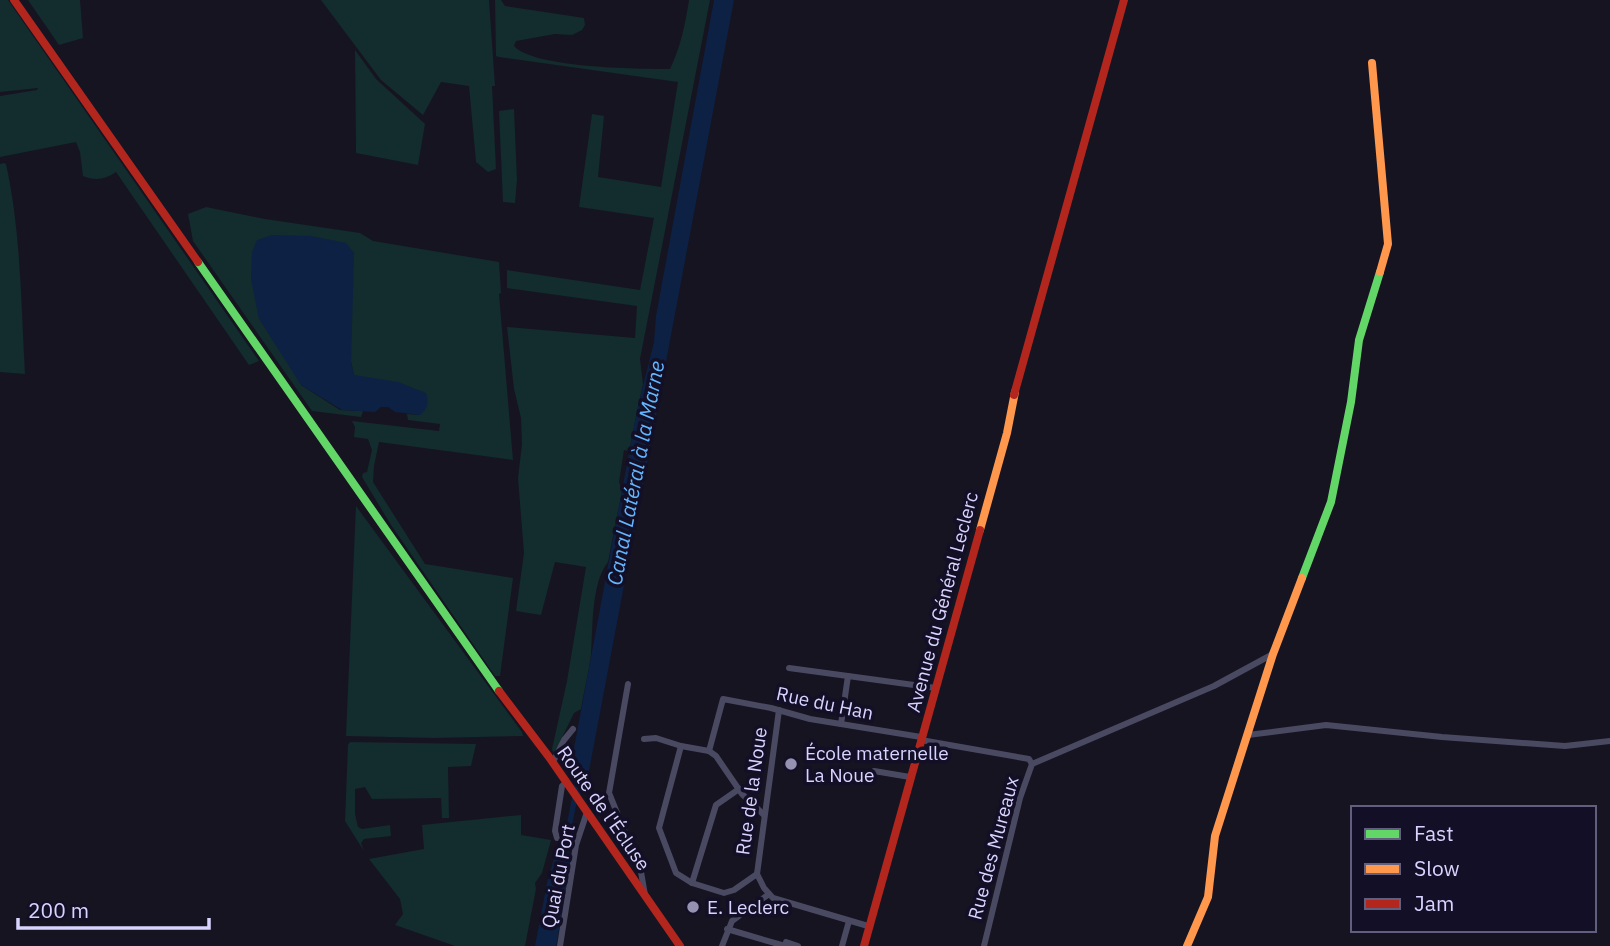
<svg xmlns="http://www.w3.org/2000/svg" width="1610" height="946" viewBox="0 0 1610 946" font-family="'IBM Plex Sans',sans-serif">
<rect width="100%" height="100%" fill="#161421"/>
<g fill="#132c2d">
<path d="M0,0h8l251,361 -10,4 -133,-193c-11,8 -21,9 -33,4l-3,-24 -4,-10 -76,15v-61l37,-6 1,-2 -38,4z"/>
<polygon points="28,0 80,0 83,38 59,45"/>
<polygon points="321,0 489,0 495,86 492,86 496,169 488,172 476,162 469,86 441,82 423,115 381,80"/>
<path d="M495,0h6l4,6 79,12 1,7 -3,5 -10,5 -17,-1 -39,7 -2,5c20,22 124,23 156,23 11,-23 15,-44 19,-69h21l-70,359 3,25 -14,67 -5,-1 -5,32 3,9 -14,71c-17,21 -15,66 -17,92 -2,18 -7,37 -10,55l-7,4 -20,41 -2,-5 15,-68 19,-114 -31,-5 -14,53 -25,-4 8,-58 -6,-75 4,-34 -1,-26 -7,-29 -7,-62 128,11 2,-32 -130,-18v-18l133,20 14,-72 -75,-11 13,-93 12,2 -6,61 63,10 17,-105 -179,-25 -3,-1z"/>
<polygon points="355,50 376,79 425,124 418,165 356,153"/>
<polygon points="514,109 517,180 515,203 503,202 499,111"/>
<path d="M4,163l2,1c15,68 15,140 19,210l-25,-2v-208z"/>
<polygon points="206,207 265,219 360,233 373,241 499,262 501,293 499,294 513,460 379,442 374,466 373,482 425,564 513,578 500,676 495,676 391,525 362,477 363,473 367,472 372,450 368,439 354,437 355,427 352,421 439,431 440,424 408,420 407,414 420,415 354,375 351,362 301,385 340,410 363,411 361,417 312,411 193,241 188,214"/>
<polygon points="356,506 522,732 523,736 434,738 346,736"/>
<polygon points="350,742 476,744 471,766 448,767 449,818 442,818 441,798 372,799 365,787 355,789 355,814 358,827 362,829 390,825 391,836 364,839 361,843 364,851 345,821 348,745"/>
<polygon points="521,815 521,835 551,840 542,873 535,883 536,889 525,946 455,946 395,925 403,914 400,899 369,859 424,849 422,825"/>
</g>
<g fill="#0d2144">
<polygon points="714,0 734,0 599,718 588,776 576,805 568,845 570,869 556,946 535,946 547,883 557,848 563,844 575,782 572,759 637,410 654,342 656,316"/>
<path d="M272,235l39,1 35,7 8,10 -3,109 3,13 44,7 28,11c3,9 2,16 -6,22l-25,-3 -7,-5h-7l-6,5 -33,-2 -41,-25 -42,-66 -8,-40 1,-27 5,-12z"/>
</g>
<g fill="none" stroke-linecap="round" stroke-linejoin="round">
<g stroke="#4a4962" stroke-width="6">
<polyline points="789,668 848,676"/>
<polyline points="628,684 609,793 641,872 645,895"/>
<polyline points="779,710 757,874 764,888 773,898 868,926"/>
<polyline points="841,724 848,676 936,688"/>
<polyline points="1248,735 1326,725 1442,737 1565,746 1610,741"/>
<polyline points="644,739 656,738 681,746"/>
<polyline points="921,740 1029,759 1032,764 1020,798 984,946"/>
<polyline points="709,751 723,699 771,708 810,719 921,737"/>
<polyline points="553,762 564,740 573,729"/>
<polyline points="1032,764 1214,686 1273,654"/>
<polyline points="832,770 869,776 874,771 910,777"/>
<polyline points="557,838 555,831 562,786 566,782"/>
<polyline points="757,874 734,890 724,893 692,883 676,873 659,828 681,746 709,751 716,756 742,794 764,815"/>
<polyline points="692,883 716,805 739,789"/>
<polyline points="727,929 785,946 786,942 798,946"/>
<polyline points="560,946 576,845 587,812"/>
<polyline points="722,946 732,921 769,894"/>
<polyline points="842,946 849,921"/>
</g>
<g stroke="#63d668" stroke-width="8">
<polyline points="198,262 499,691"/>
<polyline points="1302,578 1331,502 1351,402 1359,340 1380,272"/>
</g>
<g stroke="#ff974d" stroke-width="8">
<polyline points="1372,63 1388,244 1380,272"/>
<polyline points="980,530 1007,433 1015,392"/>
<polyline points="1187,946 1208,897 1215,836 1273,654 1302,578"/>
</g>
<g stroke="#b3261e" stroke-width="8">
<polyline points="14,0 198,262"/>
<polyline points="1014,395 1124,0"/>
<polyline points="499,691 549,757 680,946"/>
<polyline points="864,946 980,530"/>
</g>
</g>
<g fill="#9591b1" stroke="#130f26" stroke-width="2.5">
<circle cx="791" cy="764" r="7"/>
<circle cx="693" cy="907" r="7"/>
</g>
<g text-anchor="middle" stroke-width="7" stroke-linejoin="round" paint-order="stroke">
<g font-size="19" fill="#d9d4ff" stroke="#130f26">
<text transform="translate(942 602) rotate(-75)" y="7">Avenue du Général Leclerc</text>
<text transform="translate(825 703) rotate(12)" y="7">Rue du Han</text>
<text transform="translate(751 791) rotate(-82)" y="7">Rue de la Noue</text>
<text transform="translate(604 808) rotate(55)" y="7">Route de l'Écluse</text>
<text transform="translate(993 848) rotate(-75)" y="7">Rue des Mureaux</text>
<text transform="translate(558 876) rotate(-79)" y="7">Quai du Port</text>
</g>
<g font-size="19" fill="#d9d4ff" stroke="#130f26" text-anchor="start">
<text x="805" y="760">École maternelle<tspan x="805" dy="22">La Noue</tspan></text>
<text x="707" y="914">E. Leclerc</text>
</g>
<g font-size="21" font-style="italic" fill="#62b6ff" stroke="#130f26">
<text transform="translate(636 473) rotate(-79)" y="7">Canal Latéral à la Marne</text>
</g>
</g>
<rect x="1351" y="806" width="245" height="126" fill="#130f26" stroke="#625e7d" stroke-width="2"/>
<rect x="1365" y="829" width="35" height="10" fill="#63d668" stroke="#625e7d" stroke-width="2"/>
<text x="1414" y="841" font-size="21" fill="#d9d4ff">Fast</text>
<rect x="1365" y="864" width="35" height="10" fill="#ff974d" stroke="#625e7d" stroke-width="2"/>
<text x="1414" y="876" font-size="21" fill="#d9d4ff">Slow</text>
<rect x="1365" y="899" width="35" height="10" fill="#b3261e" stroke="#625e7d" stroke-width="2"/>
<text x="1414" y="911" font-size="21" fill="#d9d4ff">Jam</text>
<path d="M18 918v10h191v-10" fill="none" stroke="#d9d4ff" stroke-width="3.5"/>
<text x="28" y="918" font-size="21" fill="#d9d4ff" stroke="#130f26" stroke-width="5" paint-order="stroke">200 m</text>
</svg>
